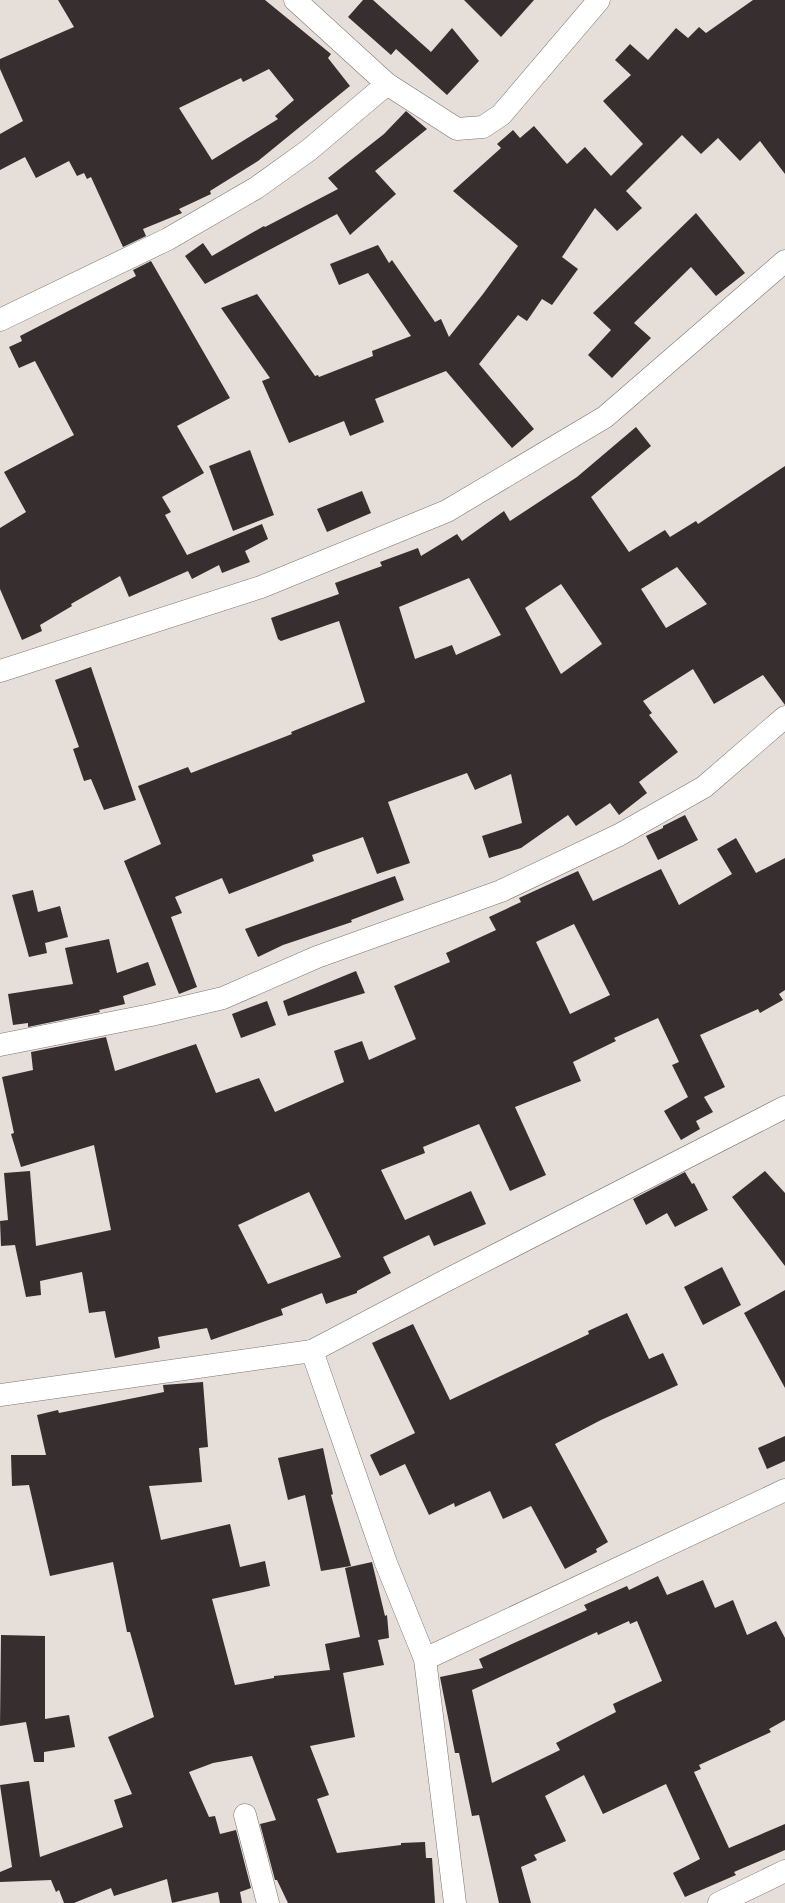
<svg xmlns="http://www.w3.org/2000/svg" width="785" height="1903" viewBox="0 0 785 1903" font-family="'Open Sans',sans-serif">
<rect width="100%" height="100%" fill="#e6ded8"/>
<g fill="#372f2f" fill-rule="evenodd">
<path d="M58,0h207l66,54 -3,4 22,28 -92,75 -48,30 1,3 -32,15 3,4 -39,16 3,7 -23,11 -32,-70 -4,2 -3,-6 -7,3 -8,-15 -33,17 -11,-21 -25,13v-36l23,-13 -23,-52v-10l74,-32zM269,69l25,31 -19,16 3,3 -66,41 -33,-52 62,-30 2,4z"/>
<polygon points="363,0 373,0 431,52 452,28 479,61 447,95 396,49 391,55 348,17"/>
<polygon points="464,0 534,0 501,37"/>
<polygon points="753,0 785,0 785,174 760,141 740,161 718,138 701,154 682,135 626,191 642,208 617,231 595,208 562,257 578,269 552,305 542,299 527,321 518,315 479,364 534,429 512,448 446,371 375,399 384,422 350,436 344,421 289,443 262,381 270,378 221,308 257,294 315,376 318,375 319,377 373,356 372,351 411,336 368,273 339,285 330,264 378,245 389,263 392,260 435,322 441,319 449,337 483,294 518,246 453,191 501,148 497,144 513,130 520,138 534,126 567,164 585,147 611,176 643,144 603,101 631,75 615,60 630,44 648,60 676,28 688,38 699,27 706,33"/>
<polygon points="406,111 427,129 375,171 396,194 350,235 337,214 205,284 185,256 203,243 212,256 264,226 265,227 338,189 328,178 384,134"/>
<polygon points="696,213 745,273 716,296 691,267 634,323 651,338 612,378 588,355 611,330 593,313"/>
<polygon points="151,261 230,398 177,426 204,473 162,497 171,512 165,515 187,555 262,524 268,539 245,551 250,562 222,573 219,565 192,579 188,571 129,597 120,576 71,604 72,606 40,625 42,631 22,640 0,589 0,528 26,512 4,472 74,435 35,361 19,368 9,347 22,341 20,336 136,276 133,270"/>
<path d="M636,427l15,19 -60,51 38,55 36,-22 5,7 26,-16 2,3 87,-58v239l-22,-30 -49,29 -21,-35 -50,32 9,12 -3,2 29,37 -39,30 8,11 -28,22 -9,-12 -34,23 -8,-11 -47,33 -32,10 -7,-22 40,-13 -11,-49 -36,16 -8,-17 -79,29 22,61 -33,11 -14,-37 -51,18 2,6 -85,33 -7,-16 -47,19 7,16 -11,4 26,70 -18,7 -55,-133 37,-17 -23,-58 50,-19 3,6 101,-39 -1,-2 74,-30 -26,-81 -58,20 -3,-2 -7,-21 68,-24 -4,-11 47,-17 -2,-4 38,-14 3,8 36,-22 5,7 42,-30 6,10 67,-44zM677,567l30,37 -41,24 -25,-39zM469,578l32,57 -45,20 -4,-10 -37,14 -16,-52zM561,584l41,60 -41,30 -36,-66z"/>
<polygon points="250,450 274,515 233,531 209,466"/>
<polygon points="362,491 371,513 327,532 317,509"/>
<polygon points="91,667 136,800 104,810 91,779 84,781 73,749 79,747 55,680"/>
<polygon points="685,815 698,840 658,860 646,836 663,828 663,826"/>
<path d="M736,838l20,35 29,-15v132l-6,4 4,6 -23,13 -2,-4 -58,26 25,52 -21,10 9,15 -17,9 4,8 -19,11 -17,-29 24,-14 -16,-32 7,-3 -21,-44 -44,20 2,3 -43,21 8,19 -66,26 31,68 -36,16 -31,-67 -56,23 2,6 -44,17 24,50 66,-29 15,33 -52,22 -5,-11 -46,22 8,16 -34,18v2l-31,11 -4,-11 -41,16 2,6 -72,25 -4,-12 -49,9 2,11 -45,10 -10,-47 -16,2 -7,-41 -42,9 1,14 -15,2 -11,-52 -14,1 -1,-25 8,-1 -4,-47 26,-2 6,75 75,-16 -17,-85 -73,22 -10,-33 3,-1 -12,-56 31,-7 -2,-18 75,-15 9,34 81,-27 20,49 43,-15 16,34 69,-30 -10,-31 28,-10 7,19 47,-21 -22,-53 56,-24 -4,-9 50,-23 -7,-13 32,-15 -2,-4 59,-27 15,30 68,-32 18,36 53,-31 -15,-25zM574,924l36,71 -40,19 -34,-72zM309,1192l32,65 -73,27 -30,-59z"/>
<polygon points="395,876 404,900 351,920 352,922 283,945 258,957 245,929"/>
<polygon points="33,890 38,912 60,906 68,937 45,943 47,953 29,957 12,895"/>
<polygon points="109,939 117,973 148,962 156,985 123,996 125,1004 99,1010 100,1012 28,1027 28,1023 13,1025 8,994 73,984 65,948"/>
<polygon points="356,971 365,993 288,1016 283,1001"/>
<polygon points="267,1001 276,1025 241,1038 232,1014"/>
<polygon points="765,1171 785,1193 785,1266 732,1197"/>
<polygon points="685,1172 692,1184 694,1183 708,1210 675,1227 667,1213 646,1225 633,1199"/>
<polygon points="722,1267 741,1305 703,1325 684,1287"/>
<polygon points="785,1290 785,1388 744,1313"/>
<polygon points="627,1313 649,1359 663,1353 678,1385 601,1420 555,1444 608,1542 596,1549 597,1552 565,1569 531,1506 503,1519 490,1491 455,1507 454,1503 429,1515 405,1464 380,1476 370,1455 415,1433 372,1343 413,1324 450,1400 589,1334 588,1331"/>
<polygon points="203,1382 208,1447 199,1448 202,1482 149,1486 161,1540 230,1524 240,1567 265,1561 270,1586 212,1599 235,1685 274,1678 274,1676 330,1670 325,1644 360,1637 345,1568 372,1562 385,1616 387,1615 389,1638 378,1640 384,1665 343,1673 355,1737 310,1746 329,1795 317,1799 337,1853 401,1845 401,1843 425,1842 426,1858 432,1858 435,1903 288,1903 277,1880 275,1880 260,1824 276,1820 252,1756 213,1763 189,1772 209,1817 215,1816 220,1834 236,1830 251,1888 240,1892 242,1903 220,1903 218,1892 172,1903 167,1879 114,1896 111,1888 74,1903 64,1903 59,1890 56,1892 51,1880 0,1882 0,1872 12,1867 0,1785 29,1781 40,1857 123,1827 114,1800 132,1794 108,1737 154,1717 130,1632 127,1632 113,1562 50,1576 29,1485 12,1486 11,1455 46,1455 37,1415 58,1410 59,1413 164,1392 163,1385"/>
<polygon points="785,1436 785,1461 767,1469 758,1448"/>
<polygon points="323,1448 333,1494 331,1495 351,1566 321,1571 305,1495 288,1500 278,1458"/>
<path d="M658,1576l9,19 36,-15 12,28 18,-8 14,35 29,-14 9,17v82l-16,9 2,3 -72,33 2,4 -7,3 35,76 56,-24v26l-51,22 2,3 -51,22 -12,-24 27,-14 -34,-75 -63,30 -19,-39 -39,21 21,45 -32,14 3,5 -16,7 10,36h-32l-20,-88 -7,1 -13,-63h-4l-15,-76 43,-9 -4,-9 108,-49 -3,-5 43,-19 2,4zM629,1621l1,3 7,-3 25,60 -49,23 3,8 -60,31 4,7 -68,33 -20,-93 125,-58 1,3z"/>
<polygon points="1,1635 45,1636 45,1719 69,1715 75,1747 44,1752 44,1762 34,1762 26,1722 0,1726"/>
</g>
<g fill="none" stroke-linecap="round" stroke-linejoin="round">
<g stroke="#7c746f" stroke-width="23">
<g id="minor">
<polyline points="295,0 387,84 457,129 483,127 501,115 599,0"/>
<polyline points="0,320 168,239 256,188 309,150 387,84"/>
<polyline points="0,671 261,587 447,511 605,417 785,261"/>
<polyline points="0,1045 151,1015 223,998 317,957 501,891 619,835 704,787 785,717"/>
<polyline points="312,1351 386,1563 425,1659 455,1903"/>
<polyline points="0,1395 312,1351 445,1281 785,1107"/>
<polyline points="425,1659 785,1490"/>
<polyline points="245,1815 268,1903"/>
<polyline points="719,1903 785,1871"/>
</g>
</g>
<use href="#minor" stroke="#fff" stroke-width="22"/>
</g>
</svg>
